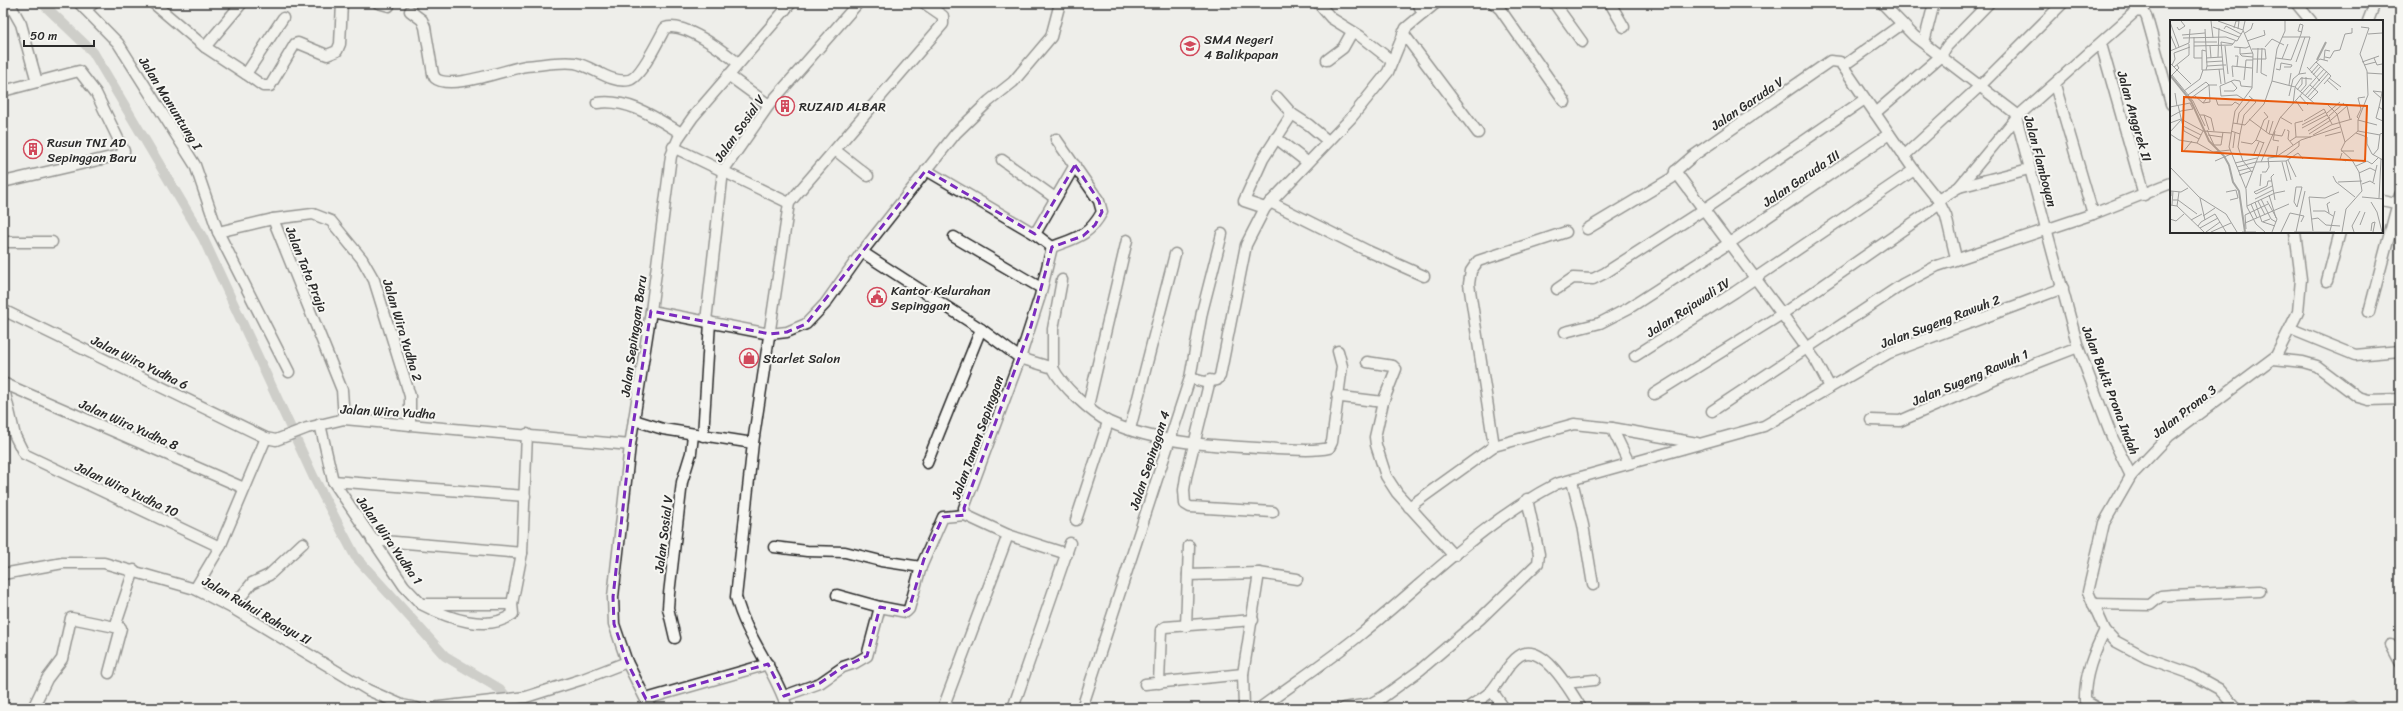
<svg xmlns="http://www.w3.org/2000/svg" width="2403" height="711" viewBox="0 0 2403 711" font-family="Sriracha,sans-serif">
<rect width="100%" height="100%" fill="#eeeeea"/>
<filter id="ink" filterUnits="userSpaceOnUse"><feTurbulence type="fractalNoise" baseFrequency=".025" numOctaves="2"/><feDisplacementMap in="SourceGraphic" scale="8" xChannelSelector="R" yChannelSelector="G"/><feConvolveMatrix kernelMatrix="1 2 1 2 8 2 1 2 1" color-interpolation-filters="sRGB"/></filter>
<g filter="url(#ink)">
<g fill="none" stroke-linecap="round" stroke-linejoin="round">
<polyline stroke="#a6a6a3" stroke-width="10" points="42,3 93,52 203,238 314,478 355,556 445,656 500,689 515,708"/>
<g stroke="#2b2b2b" stroke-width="13">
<g id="minor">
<polyline points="79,3 118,43 195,165 218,232 289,372"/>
<polyline points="153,3 205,47 246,74 283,18"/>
<polyline points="378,3 389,6"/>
<polyline points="1318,3 1331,18 1360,36 1392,61"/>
<polyline points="1418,3 1423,14"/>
<polyline points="1493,3 1500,9 1565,102"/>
<polyline points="1554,3 1582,42"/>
<polyline points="1610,3 1624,27"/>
<polyline points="2296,3 2311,21"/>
<polyline points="1883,4 1914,36 2015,113 2078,347 2112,437 2131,476"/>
<polyline points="12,8 21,24 37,82"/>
<polyline points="85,9 94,3"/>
<path d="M410,11l12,9 3,7 8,47 2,4c14,13 72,-9 91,-12 15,-1 33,-5 49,-3 17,3 36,21 54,17 12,-3 30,-41 36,-52 19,-7 58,23 73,35"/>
<polyline points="2368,21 2375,3"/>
<polyline points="1403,33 1478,133"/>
<polyline points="1924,42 1934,3"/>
<polyline points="2101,44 2144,195"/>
<polyline points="205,47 242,3"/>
<polyline points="1327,60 1343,48 1352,32"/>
<polyline points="1843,66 1902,24"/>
<polyline points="246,74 263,86 270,86 295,44 298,43 327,55 337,51 340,44 342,3"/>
<polyline points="728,75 769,105"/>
<polyline points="2055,85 2093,214"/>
<polyline points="3,91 79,71 96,93 124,151 120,155 3,182"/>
<polyline points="1277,97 1292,114 1309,125 1328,141"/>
<path d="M597,103c31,-5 59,15 84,30"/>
<polyline points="1875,113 1941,56 1947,46 1989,3"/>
<polyline points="1276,138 1307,162"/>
<path d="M1056,139l43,62 3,11c-13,24 -26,26 -50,35l-12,49 -20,62 33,10c8,17 38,45 56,54 51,23 114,24 168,27 17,0 35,3 52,-1l3,-6 10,-76 -4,-15"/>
<polyline points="673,147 789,203"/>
<polyline points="835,150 868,176"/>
<polyline points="1904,156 1981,85 2063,3"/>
<polyline points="1002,160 1055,198"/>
<polyline points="926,170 1035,234 1052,247"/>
<polyline points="1675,171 1782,314 1816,361 1830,387"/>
<polyline points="1959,187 2029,169"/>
<polyline points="1938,200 1959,187 2017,117 2136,11 2144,12 2147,18 2171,104"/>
<polyline points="2382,200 2400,204"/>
<polyline points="1270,202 1368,251 1424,276"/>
<polyline points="1265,208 1244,201 1263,159 1292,114"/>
<polyline points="273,219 313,214 331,221 362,259 374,280 410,396 410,425"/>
<polyline points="1587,229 1672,178 1678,169 1693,156 1830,61 1840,62 1914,170 1938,200 1946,216 1956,258"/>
<polyline points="218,232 273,219 342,390 344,419"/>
<polyline points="1035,234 1075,165"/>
<polyline points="954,237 1041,288"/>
<polyline points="3,242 52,242"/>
<polyline points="862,252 981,329 1020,358 964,508 965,515 1008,535 1067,554"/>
<polyline points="2327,281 2340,232"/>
<polyline points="1557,289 1573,278 1593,279 1605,273 1703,210 1865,99"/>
<polyline points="3,310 266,438"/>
<polyline points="651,311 770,334 787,332 806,324 825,304 862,252 956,133 989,101 1013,82 1051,37 1060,3"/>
<polyline points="2369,312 2400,195"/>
<polyline points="706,321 723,171 769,105 858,3"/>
<polyline points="2291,329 2355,355 2400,351"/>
<polyline points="1565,332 1600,323 1629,308 1728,244 1889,134"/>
<polyline points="1635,356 1735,292 1914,170"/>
<polyline points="2273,359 2303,362 2317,366 2358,397 2369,400 2400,399"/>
<polyline points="1367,362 1393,366 1396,369 1383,402 1375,437 1376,445 1386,476 1397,493 1454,556"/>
<polyline points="1053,368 1053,329 1062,280"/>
<polyline points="1190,378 1204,382 1217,380 1220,376 1246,245 1265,208 1351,118 1388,72 1406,28 1436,3"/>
<polyline points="1210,380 1186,477 1184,490 1185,504 1190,507 1273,512"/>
<polyline points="3,383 244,488"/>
<polyline points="3,385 15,436 24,454 220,547"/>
<polyline points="1337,394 1342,397 1383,402"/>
<polyline points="1654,394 1782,314 1940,204"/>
<polyline points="1088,406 1127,240"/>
<polyline points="1712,411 1903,284 1937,266 2093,214 2171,183"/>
<polyline points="634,420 663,429 753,443 789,203 943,24 943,16 924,3"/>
<polyline points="1871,420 1900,421 2008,374 2078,347"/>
<polyline points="320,424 333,481 404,586 421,604 512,604 522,553 527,434"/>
<polyline points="1612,428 1629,463"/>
<polyline points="1130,429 1175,254"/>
<polyline points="703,436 710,322"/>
<path d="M753,443l-17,154c10,40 39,72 51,111"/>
<polyline points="1494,446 1574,424 1612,428 1697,443"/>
<polyline points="927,463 981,329"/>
<polyline points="333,481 525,496"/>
<polyline points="1572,481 1583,525 1593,585"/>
<polyline points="1409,507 1494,446 1469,284 1471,271 1478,261 1566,232"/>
<polyline points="1076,520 1108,422"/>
<polyline points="372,540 522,553"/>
<polyline points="774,547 807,551 845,552 881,561 921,567 943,517 965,515"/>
<polyline points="3,574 63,563 104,563 195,589 232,608 368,690 402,705 417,708"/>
<polyline points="1188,575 1259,573 1297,579"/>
<polyline points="195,589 220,547 266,438 276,440 307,428 344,419 630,445"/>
<polyline points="837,595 880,607 906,612 909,609 921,567"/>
<polyline points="2093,604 2150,605 2161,596 2172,595 2260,591"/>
<path d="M423,605c25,13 65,28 90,9l-1,-10"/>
<polyline points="232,608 252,583 269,575 303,543"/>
<polyline points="1186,626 1189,546"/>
<polyline points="675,638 668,608 669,594 682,482 691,453 693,435"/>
<polyline points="2391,645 2400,662"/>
<polyline points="109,673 121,628 115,627"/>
<polyline points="1159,683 1161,630 1165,627 1253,620"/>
<polyline points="1565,683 1594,680"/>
<polyline points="1145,684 1243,674"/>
<polyline points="1492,691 1504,708"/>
<polyline points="784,696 820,683 843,667 855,663 867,656 880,607"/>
<polyline points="646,699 768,664"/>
<polyline points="33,708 47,679 62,659 71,618 115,627 134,570"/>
<polyline points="431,708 526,697 583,679 627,662"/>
<polyline points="650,708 627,662 614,624 613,597 630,445 651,311 671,156 679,137 693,117 791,3"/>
<polyline points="943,708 1008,535"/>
<polyline points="1013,708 1070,543"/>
<polyline points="1082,708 1190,378 1202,312 1222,234"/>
<polyline points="1244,708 1243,674 1259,573"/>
<path d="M1260,708c34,-25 69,-48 101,-74 64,-51 121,-112 195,-150l208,-58 125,-73 174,-65"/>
<polyline points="1344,708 1370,704 1383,697 1420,670 1480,619 1538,563 1539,554 1527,499"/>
<path d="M1468,708c7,-6 18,-11 24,-18 9,-10 16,-27 27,-34 23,-16 52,36 62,52"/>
<path d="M2097,708l-12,-7c-1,-25 9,-49 20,-71"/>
<polyline points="2236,708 2219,689 2192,674 2147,658 2115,641 2105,630 2088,592 2104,523 2131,476 2169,436 2276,356 2298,312 2301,279 2295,232"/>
<polyline points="2349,708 2352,707"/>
</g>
</g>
<use href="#minor" stroke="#f6f6f2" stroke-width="10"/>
</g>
</g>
<path d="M0 0H2403V711H0ZM1075,165l24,36 3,11 -7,13 -12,11 -31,11 -21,79 -67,182 1,7 -22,2 -19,42 -15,50 -6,3 -23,-5 -13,49 -24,11 -23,16 -36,13 -16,-32 -122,35 -19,-37 -13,-38 -1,-27 17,-152 21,-134 119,23 17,-2 19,-8 120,-154 109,64z" fill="#eeeeea" fill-opacity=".55" fill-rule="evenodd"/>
<path fill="none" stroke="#7b2cbf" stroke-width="3" stroke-dasharray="8 5" stroke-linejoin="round" d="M1075,165l24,36 3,11 -7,13 -12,11 -31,11 -21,79 -67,182 1,7 -22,2 -19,42 -15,50 -6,3 -23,-5 -13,49 -24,11 -23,16 -36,13 -16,-32 -122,35 -19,-37 -13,-38 -1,-27 17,-152 21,-134 119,23 17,-2 19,-8 120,-154 109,64z"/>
<defs>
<g id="school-ring" transform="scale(1)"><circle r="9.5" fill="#f6f6f2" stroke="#d1495b" stroke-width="1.5"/><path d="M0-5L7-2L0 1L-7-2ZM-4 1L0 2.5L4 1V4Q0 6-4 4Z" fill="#d1495b"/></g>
<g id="building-ring" transform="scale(1)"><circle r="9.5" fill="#f6f6f2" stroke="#d1495b" stroke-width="1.5"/><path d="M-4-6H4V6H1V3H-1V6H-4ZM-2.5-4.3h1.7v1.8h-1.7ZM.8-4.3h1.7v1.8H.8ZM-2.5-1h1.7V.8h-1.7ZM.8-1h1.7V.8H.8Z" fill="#d1495b"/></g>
<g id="civic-ring" transform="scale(1)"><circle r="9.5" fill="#f6f6f2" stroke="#d1495b" stroke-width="1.5"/><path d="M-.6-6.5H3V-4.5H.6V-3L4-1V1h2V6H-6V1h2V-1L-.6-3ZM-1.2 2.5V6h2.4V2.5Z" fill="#d1495b"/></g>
<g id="shop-ring" transform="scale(1)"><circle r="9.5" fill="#f6f6f2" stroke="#d1495b" stroke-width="1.5"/><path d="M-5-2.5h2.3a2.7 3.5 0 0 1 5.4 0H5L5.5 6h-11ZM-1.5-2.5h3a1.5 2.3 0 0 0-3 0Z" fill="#d1495b"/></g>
</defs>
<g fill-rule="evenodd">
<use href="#school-ring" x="1190" y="46"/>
<use href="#building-ring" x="785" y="106"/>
<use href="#building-ring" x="33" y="149"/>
<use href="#civic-ring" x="877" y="297"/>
<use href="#shop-ring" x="749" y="358"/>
</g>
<g text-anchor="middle" stroke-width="4" stroke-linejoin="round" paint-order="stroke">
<g font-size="13" fill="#2b2b2b" stroke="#f6f6f2" text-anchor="start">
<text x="1204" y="44">SMA Negeri<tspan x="1204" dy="15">4 Balikpapan</tspan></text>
<text x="799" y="111">RUZAID ALBAR</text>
<text x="47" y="147">Rusun TNI AD<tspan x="47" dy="15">Sepinggan Baru</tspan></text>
<text x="891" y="295">Kantor Kelurahan<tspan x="891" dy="15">Sepinggan</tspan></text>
<text x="763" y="363">Starlet Salon</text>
</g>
<g font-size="13" fill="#2b2b2b" stroke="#f6f6f2">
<text transform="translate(171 103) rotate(58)" y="5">Jalan Manuntung I</text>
<text transform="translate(1747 103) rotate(-34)" y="5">Jalan Garuda V</text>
<text transform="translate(2135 116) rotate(74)" y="5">Jalan Anggrek II</text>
<text transform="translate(739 128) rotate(-55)" y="5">Jalan Sosial V</text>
<text transform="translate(2041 161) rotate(75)" y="5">Jalan Flamboyan</text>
<text transform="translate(1801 178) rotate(-34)" y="5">Jalan Garuda III</text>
<text transform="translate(307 269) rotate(68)" y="5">Jalan Tata Praja</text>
<text transform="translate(1688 307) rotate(-33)" y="5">Jalan Rajawali IV</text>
<text transform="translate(1940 321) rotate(-21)" y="5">Jalan Sugeng Rawuh 2</text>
<text transform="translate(403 330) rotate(73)" y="5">Jalan Wira Yudha 2</text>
<text transform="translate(633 336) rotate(-82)" y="5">Jalan Sepinggan Baru</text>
<text transform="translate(140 362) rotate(26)" y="5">Jalan Wira Yudha 6</text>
<text transform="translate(1970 377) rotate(-23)" y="5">Jalan Sugeng Rawuh 1</text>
<text transform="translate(2111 390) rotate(69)" y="5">Jalan Bukit Prona Indah</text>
<text transform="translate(388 411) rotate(3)" y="5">Jalan Wira Yudha</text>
<text transform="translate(2184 411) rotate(-38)" y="5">Jalan Prona 3</text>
<text transform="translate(129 424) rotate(24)" y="5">Jalan Wira Yudha 8</text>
<text transform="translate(977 437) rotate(-70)" y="5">Jalan Taman Sepinggan</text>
<text transform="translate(1149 460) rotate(-72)" y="5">Jalan Sepinggan 4</text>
<text transform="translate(127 489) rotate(25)" y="5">Jalan Wira Yudha 10</text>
<text transform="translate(663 534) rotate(-83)" y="5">Jalan Sosial V</text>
<text transform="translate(390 540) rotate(55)" y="5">Jalan Wira Yudha 1</text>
<text transform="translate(257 610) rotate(30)" y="5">Jalan Ruhui Rahayu II</text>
</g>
</g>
<g transform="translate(2170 20)">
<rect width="213" height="213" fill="#eeeeea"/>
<path fill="none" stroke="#a6a6a3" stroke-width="2" d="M147,40l9,-18M0,55l21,26 18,40 15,15 5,9M59,145l4,17 6,9 6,41"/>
<path fill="none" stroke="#a0a09e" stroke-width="1" d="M41,1l2,17M48,1l25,9M75,1l-2,9 10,24 -1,34 -17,23 -6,36 17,42 1,18 9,17 9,8M0,2l9,25M7,7l2,3 6,-4 -4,-5M43,7l26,10M64,8l2,-7h3l-1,8M54,9l2,-3 15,8M75,13l6,-4 2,-6M0,14l6,14M198,14l14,-1M12,15l23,-2M24,17v21h8M112,17h28l-11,37M13,18l43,-1 11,4 6,-10M77,21l18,-6 -1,-5M24,22h23M24,26l38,-1 4,-5M40,26l1,12M55,26l3,28M64,27l12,1 4,-2M95,27l7,-8 12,6M70,28v6l13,-1M92,28l-1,25 6,3M82,29h13l1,10h-13M0,31l19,-8 1,-14M70,34l2,2 11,1M65,36h3l-1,10M48,37l1,-29M155,37l5,1 4,-7 6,-1 5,-16 7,-1v-5M36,38l16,-1M106,38l15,2 10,-26 1,-4 1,-5 -3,-1 -2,7 4,1M204,38l3,7 5,-1M112,39l6,-15M154,40l1,-10 5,1M36,42l17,-1M126,42l9,-25M146,42l4,-3 8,2M192,42l17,-6M0,43l21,21M2,45l3,-6 -1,-6 16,-6M194,45l12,-3M37,46l16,-1 -2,-23 12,2M4,47l15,-12v-11M137,47l13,14M49,49l2,15M106,49l4,1 1,-7 11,2 -1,2h-7M32,50h4l1,-4 -2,-37M32,50v-20l4,1M36,50l17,-1M139,50l7,-8 15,14 -7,8M87,53l1,-25M141,53l8,-9M197,53l16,1M2,55l21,26 12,25M143,55l8,-9M0,57l9,-9 -2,-3M63,57l-1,-11 20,2M159,58l12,9M74,60l2,-20h7M157,60l11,10M102,61l23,6 19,16M55,63l-2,-18h3M119,65l2,-12M140,65l8,7 -8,8M125,67l6,-9 11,1M127,70l5,-6v-7M14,71l16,-12 3,-9M54,71h10l3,-3 -6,-7M130,72l6,-7v-8M5,73l2,13M18,75l18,-13 3,3h8M25,76l8,7 3,-4M119,76l4,-17 6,-5 7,-1M130,76l8,9M135,76l22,-25M21,78l18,-13 1,17 -7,1M137,78l22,-25M211,78l1,-6 -9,-1 8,7 -2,9 4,3M46,79l2,6h14l3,-3 5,3M75,80l-8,-5 -16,1 -1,-10 14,-6 6,1 1,5 11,1M126,81l7,10M123,84l2,-16M8,85l6,26 15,8M158,85l9,9 8,28M0,87l20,-4 3,6 -12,2 -11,6M209,87l-3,11 7,3M94,92l4,5 -4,3 -3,8 8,6 13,2 3,-7M157,93l13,-11M30,95h4l5,15M34,95l7,3 3,13M159,96l15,-13M110,97l12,7M79,99l12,9 -5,12 8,3M189,99l-2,-2 4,-8 -3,-11 7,-1M161,100l16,-14 3,13M188,100l19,5M134,101l20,-12 8,15M0,103l11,-4 22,12M63,103l12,2 19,-21 8,-23 5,-32 8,-18v-10M67,104l2,-11 13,-15M132,105l24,-13M13,106l18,9M132,108l25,-13M37,110l7,15h7l2,-13M117,110l2,1 -1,8 5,6M61,111l9,3 4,-19 12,-13 -7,-6M105,111l-2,9 6,1M138,111l22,-14M188,111l22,4M0,112l11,-12M96,112l3,-12M186,113l11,4v7l5,10 11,6M0,114l9,6 18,3 16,9 17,-2M70,114l-2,13 5,14 9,11M99,114l4,-13M139,114l22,-14M38,115l14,2M143,115l18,-10 21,-6M155,116l16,-4M126,117h15M120,121l6,-4 -1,-14 8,-2M71,122l11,2 4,-4M27,123l6,-12 28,2M108,126l-2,11 10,-1 13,-10v-5M63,128l2,-15M171,131h13M13,132l9,-11M172,133l-2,6 6,2M203,135l5,-6 2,-15 3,-1M83,136l6,-14M118,140l8,17M45,141l16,-7M116,141l5,19M86,142l30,-1 12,-8 5,6M91,142l19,-44 44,-49M112,142l5,19M65,143l22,-5M186,146l11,-5 5,3 6,-6M0,147l29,30 27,17 11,18M67,147l19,-5M68,151l16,-4M92,152h4l3,-5 -1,-9 8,-1 25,-17 39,-13M189,153l11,-5 6,3M104,154l-3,3 4,23M69,155l12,-4M163,156l3,6 19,15M168,162l24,-1M203,162l4,-17M192,164l8,-3 5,3M90,166l1,-12M126,167h6l-5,20 -3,-5zM76,168l18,-46M56,172l10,-2 2,8 -8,2M84,172l13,-6 1,-5h4M84,172l2,2 16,-8M99,175l7,23M1,176v-5l10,1 7,-4M192,177l21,2M30,178l5,22M209,178l2,-39M85,179l18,-9M91,179l10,20 5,3M3,180h5l19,14M88,181l7,14M97,181l10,18 -5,13M85,182l7,20 8,-3M201,182l6,10 5,20M81,184l6,14M0,185l7,1 27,26M2,185l1,-14M7,186l2,-14M77,186l28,-13 10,-2M143,191h12l8,5M159,193l-2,-9 3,-2M33,196l12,-8M0,199l6,2 8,-7M142,199l6,-1 8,7 14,1M21,200l11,-6M93,202l12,4M75,203l44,-19M190,205l5,-13M28,206l3,-4 14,-8 11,18M30,208l18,-10M76,209l-1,-14 23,-11M143,211l-4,-34 16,1 14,-6M160,211l5,-20M201,211l1,-8 3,-1 -2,10M36,212l14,-10M41,212l20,-9M72,212h14M111,212l9,-19 14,3 -3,6M124,212h41M126,212l9,-41M172,212l4,-23 16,-18 -3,-19 -7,-12 -11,-10 4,-8 13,-11v-11l10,-25 -1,-24 -7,-17 9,-26 -8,-1M184,212l-2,-6 8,-15"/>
<path fill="#e8590c" fill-opacity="0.15" stroke="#e8590c" stroke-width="2" d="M14,77l183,9 -2,55 -183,-10z"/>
<rect width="213" height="213" fill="none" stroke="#2b2b2b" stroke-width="2"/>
</g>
<rect width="2403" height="711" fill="none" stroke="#f6f6f2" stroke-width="16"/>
<rect x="8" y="8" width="2387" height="695" fill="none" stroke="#2b2b2b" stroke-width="1.5" filter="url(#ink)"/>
<path d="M24 40v6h70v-6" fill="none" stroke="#2b2b2b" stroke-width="2"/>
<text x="30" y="40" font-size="12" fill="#2b2b2b" stroke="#f6f6f2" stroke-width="3" paint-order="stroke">50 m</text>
</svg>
